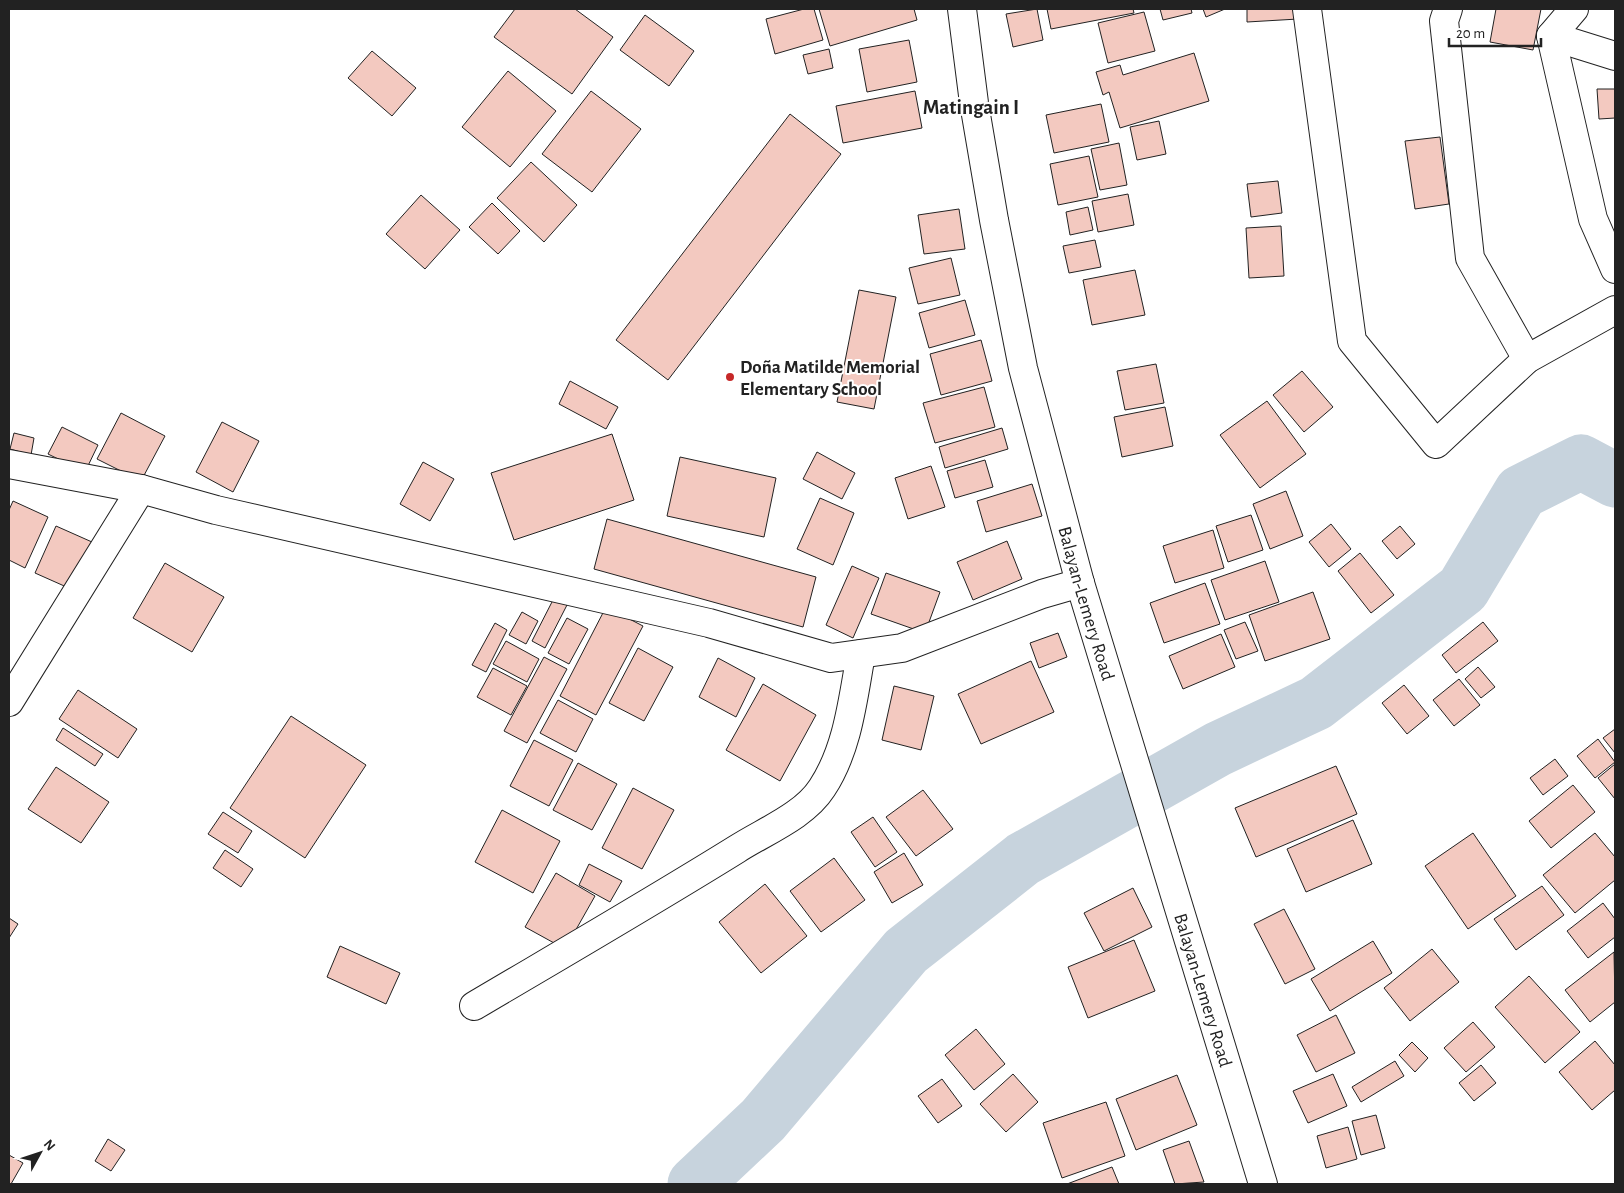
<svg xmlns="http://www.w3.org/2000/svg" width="1624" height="1193" viewBox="0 0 1624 1193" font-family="'Alegreya Sans',sans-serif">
<rect width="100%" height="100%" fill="#fff"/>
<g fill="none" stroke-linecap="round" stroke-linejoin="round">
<polyline stroke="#c7d3dd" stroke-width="55" points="695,1184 763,1120 906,951 1023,859 1218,749 1316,703 1463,589 1521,492 1581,462 1615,480"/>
</g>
<g fill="#f3c9c0" stroke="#222">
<polygon points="515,9 575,9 613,37 572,94 494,37"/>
<polygon points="804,9 814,9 823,40 775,54 766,19"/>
<polygon points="819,9 914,9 917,20 830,46"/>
<polygon points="1037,9 1043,40 1013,47 1006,14"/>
<polygon points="1047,9 1133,9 1134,13 1051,29"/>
<polygon points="1160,9 1191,9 1192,13 1163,20"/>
<polygon points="1203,9 1225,9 1206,17"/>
<polygon points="1247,9 1297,9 1298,19 1247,22"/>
<polygon points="1496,9 1541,9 1533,50 1490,42"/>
<polygon points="1144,12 1155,51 1108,63 1098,23"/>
<polygon points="645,15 694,51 669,86 620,50"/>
<polygon points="909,40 917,82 867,92 859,49"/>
<polygon points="829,49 833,68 808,74 803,55"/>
<polygon points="372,51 416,88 392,116 348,78"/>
<polygon points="1194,53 1209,101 1120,128 1109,92 1103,95 1096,72 1120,65 1123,75"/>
<polygon points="508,71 556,111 510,167 462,127"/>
<polygon points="1597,89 1615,89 1615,118 1599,119"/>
<polygon points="591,91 641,129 592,192 542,154"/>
<polygon points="915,91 922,128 843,143 836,106"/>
<polygon points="1101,104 1109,142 1054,153 1046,115"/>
<polygon points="790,114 841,154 668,380 616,340"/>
<polygon points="1159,121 1166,154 1137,160 1130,127"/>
<polygon points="1440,137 1449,204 1415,209 1405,141"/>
<polygon points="1119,143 1127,185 1100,190 1091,149"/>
<polygon points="1089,156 1098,197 1058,205 1050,164"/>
<polygon points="531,162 577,205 544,242 497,198"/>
<polygon points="1278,181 1282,213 1251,217 1247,184"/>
<polygon points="1128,194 1134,225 1098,232 1092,201"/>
<polygon points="421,195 460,230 425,269 386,234"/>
<polygon points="492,203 520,231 498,254 469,227"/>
<polygon points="1088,207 1093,230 1070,235 1066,212"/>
<polygon points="959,209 965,249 924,254 918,215"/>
<polygon points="1281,226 1284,276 1249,278 1246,228"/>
<polygon points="1095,240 1101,267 1069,273 1063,246"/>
<polygon points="951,258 960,295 918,304 909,268"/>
<polygon points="1135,270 1145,315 1092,325 1083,280"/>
<polygon points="859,290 896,297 874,409 837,402"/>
<polygon points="965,300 975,335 929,348 919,313"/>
<polygon points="981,340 992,381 941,395 930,354"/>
<polygon points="1156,364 1164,403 1125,410 1117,371"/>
<polygon points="1302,371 1333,407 1304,432 1273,395"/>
<polygon points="570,381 618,407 606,429 559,404"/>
<polygon points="984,387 995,427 935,443 923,403"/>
<polygon points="1267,401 1306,454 1260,488 1220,435"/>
<polygon points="1165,407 1173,446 1122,457 1114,417"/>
<polygon points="121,413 165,436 141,481 97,459"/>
<polygon points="222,422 259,441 233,492 196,472"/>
<polygon points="62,427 98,445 85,472 48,454"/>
<polygon points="1002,428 1008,449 945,468 939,447"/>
<polygon points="14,433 34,438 31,455 10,449"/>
<polygon points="612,434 634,500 514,540 491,473"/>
<polygon points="817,452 855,473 842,499 803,479"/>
<polygon points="680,457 776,478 764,537 667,516"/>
<polygon points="985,460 993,487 955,498 947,471"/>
<polygon points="423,462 454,479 430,521 400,504"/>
<polygon points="931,466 945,507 908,519 895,478"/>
<polygon points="1032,484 1042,516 986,532 977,501"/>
<polygon points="1286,491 1303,536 1270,549 1253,504"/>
<polygon points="820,498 854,513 833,565 797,549"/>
<polygon points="13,501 48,517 25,568 9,560 9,510"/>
<polygon points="1251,515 1263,550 1228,562 1216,526"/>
<polygon points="607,519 816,577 803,627 594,569"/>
<polygon points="1331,524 1351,549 1329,567 1309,542"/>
<polygon points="56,526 92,542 71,589 35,573"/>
<polygon points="1400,526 1415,544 1397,559 1382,541"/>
<polygon points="1213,530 1224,568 1175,583 1163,546"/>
<polygon points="1007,541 1022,579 973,600 957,562"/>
<polygon points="1360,553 1394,595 1371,613 1338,571"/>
<polygon points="1265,561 1279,602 1225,620 1211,580"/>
<polygon points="165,563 224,597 192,652 133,618"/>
<polygon points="852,566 879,578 853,638 826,625"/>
<polygon points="886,573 940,592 925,633 871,614"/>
<polygon points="1205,583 1220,624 1164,643 1150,603"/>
<polygon points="1313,592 1330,639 1265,661 1249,615"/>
<polygon points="554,598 567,605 545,648 532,641"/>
<polygon points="606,607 643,626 596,715 560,696"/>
<polygon points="522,612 538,621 526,644 509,635"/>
<polygon points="567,618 588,629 569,664 548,653"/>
<polygon points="1245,622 1258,651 1236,659 1224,630"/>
<polygon points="1483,622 1498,641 1456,673 1442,655"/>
<polygon points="495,623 507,630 486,672 472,665"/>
<polygon points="1058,633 1067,657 1039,668 1030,643"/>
<polygon points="1221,634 1235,667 1183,689 1169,656"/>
<polygon points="506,641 539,659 527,682 493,664"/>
<polygon points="638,648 673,667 644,721 609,703"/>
<polygon points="544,657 567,669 527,743 504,731"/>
<polygon points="718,658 755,678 736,717 699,697"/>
<polygon points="1031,661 1054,712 981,744 958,694"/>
<polygon points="1478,667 1495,687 1481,698 1465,679"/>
<polygon points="493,668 527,686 511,715 477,697"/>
<polygon points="1459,679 1480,705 1454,726 1433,700"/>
<polygon points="763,684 816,715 780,781 726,750"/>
<polygon points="1404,685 1429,716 1407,734 1382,703"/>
<polygon points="894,686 934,696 921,750 882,740"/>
<polygon points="78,690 137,729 118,758 59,719"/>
<polygon points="558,700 593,719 576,752 540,733"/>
<polygon points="291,716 366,765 305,858 230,808"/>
<polygon points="63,728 103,754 95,766 56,740"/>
<polygon points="1615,729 1615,753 1603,738"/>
<polygon points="1598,739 1615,762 1595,778 1577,756"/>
<polygon points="534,740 573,760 549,806 510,786"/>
<polygon points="1555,759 1568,776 1543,795 1530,778"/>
<polygon points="578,763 617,784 592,830 553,810"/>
<polygon points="1615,764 1615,799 1598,778"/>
<polygon points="1336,766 1357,814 1256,857 1235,808"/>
<polygon points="56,767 109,802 81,843 28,809"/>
<polygon points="1573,785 1595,812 1551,848 1529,821"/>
<polygon points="633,788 674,810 642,869 602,848"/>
<polygon points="923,790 953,829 916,856 886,817"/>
<polygon points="502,810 560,841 533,893 475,862"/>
<polygon points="223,812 252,831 238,853 208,834"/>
<polygon points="873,817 897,852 875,867 851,832"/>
<polygon points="1353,820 1372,864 1306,892 1287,849"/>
<polygon points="1473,833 1516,896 1468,929 1425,866"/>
<polygon points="1595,833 1615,857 1615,880 1575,913 1543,875"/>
<polygon points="225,850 253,869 241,887 213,868"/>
<polygon points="904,853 923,885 892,903 874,872"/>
<polygon points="834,858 865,900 821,932 790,891"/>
<polygon points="589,864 622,881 610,902 579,885"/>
<polygon points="556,873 595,896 565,949 525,927"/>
<polygon points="765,884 807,936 761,973 719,922"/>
<polygon points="1542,886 1564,915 1516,950 1494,919"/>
<polygon points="1133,888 1152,927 1104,951 1084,913"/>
<polygon points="1603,903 1615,919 1615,937 1588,958 1567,931"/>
<polygon points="1284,909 1315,969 1285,984 1254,924"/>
<polygon points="9,918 18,924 9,938"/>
<polygon points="1134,940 1155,991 1088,1018 1068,967"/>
<polygon points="1373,941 1392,973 1330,1011 1311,979"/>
<polygon points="340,946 400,973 386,1004 327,977"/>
<polygon points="1432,949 1459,982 1410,1021 1384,988"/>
<polygon points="1614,952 1615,1002 1590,1022 1565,990"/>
<polygon points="1529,976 1580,1032 1545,1063 1495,1007"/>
<polygon points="1336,1015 1355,1053 1316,1072 1297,1035"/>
<polygon points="1473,1022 1495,1047 1466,1072 1444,1048"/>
<polygon points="976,1029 1005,1064 974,1090 945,1055"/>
<polygon points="1595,1041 1615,1065 1615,1090 1592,1110 1559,1072"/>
<polygon points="1412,1042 1428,1058 1415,1072 1399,1055"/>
<polygon points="1395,1061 1404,1076 1361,1102 1352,1087"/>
<polygon points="1481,1065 1496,1083 1474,1101 1459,1083"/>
<polygon points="1013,1074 1038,1102 1006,1132 980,1104"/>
<polygon points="1333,1074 1347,1106 1308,1123 1293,1091"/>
<polygon points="1177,1075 1197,1125 1136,1150 1116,1099"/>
<polygon points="942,1079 962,1106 938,1123 918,1096"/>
<polygon points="1106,1102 1125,1156 1062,1178 1043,1123"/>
<polygon points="1376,1115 1385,1148 1361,1155 1352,1121"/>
<polygon points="1348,1127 1357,1159 1326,1168 1317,1136"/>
<polygon points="108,1139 125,1150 111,1171 95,1161"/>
<polygon points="1189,1141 1204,1182 1175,1184 1163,1150"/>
<polygon points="9,1155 23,1163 11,1184 9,1184"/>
<polygon points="1112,1167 1119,1184 1067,1184"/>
</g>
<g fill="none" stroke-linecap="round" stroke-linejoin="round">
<g stroke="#222" stroke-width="30">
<g id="minor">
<polyline points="1307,9 1352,341 1436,444 1527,359 1615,310"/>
<polyline points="1448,9 1444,21 1470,258 1527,359"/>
<polyline points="1574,9 1551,36 1593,219 1615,269"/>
<polyline points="1551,36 1615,56"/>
<polyline points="9,464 141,489 216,510 709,623 831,658 902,648 1042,594 1080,583"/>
<polyline points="9,702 141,489"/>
<path d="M474,1006c88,-52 176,-103 263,-157 28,-18 67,-33 85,-61 26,-39 31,-90 39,-134"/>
</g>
</g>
<g stroke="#222" stroke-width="30">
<g id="primary">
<path id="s1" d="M962,9l12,94 20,117 29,148 57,215 183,601"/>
</g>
</g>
<use href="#minor" stroke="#fff" stroke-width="28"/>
<use href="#primary" stroke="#fff" stroke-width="28"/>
</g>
<circle fill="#c62828" stroke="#fff" stroke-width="2" cx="730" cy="377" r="5"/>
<g text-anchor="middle" stroke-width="4" stroke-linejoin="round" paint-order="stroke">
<g font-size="19" font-weight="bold" fill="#222" stroke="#fff" text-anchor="start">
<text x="740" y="373">Doña Matilde Memorial<tspan x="740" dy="22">Elementary School</tspan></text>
</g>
<g font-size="19" fill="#222" stroke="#fff">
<text dy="7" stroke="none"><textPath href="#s1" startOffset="608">Balayan-Lemery Road</textPath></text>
<text dy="7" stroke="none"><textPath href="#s1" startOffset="1012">Balayan-Lemery Road</textPath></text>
</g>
<g font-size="21" font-weight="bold" fill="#222" stroke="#fff">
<text x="971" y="114">Matingain I</text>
</g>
</g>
<rect width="1624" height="1193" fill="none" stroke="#222222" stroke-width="20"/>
<g transform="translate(40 1153) rotate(50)" stroke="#ffffff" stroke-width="4" paint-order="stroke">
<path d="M0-4L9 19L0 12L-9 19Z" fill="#222222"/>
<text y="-8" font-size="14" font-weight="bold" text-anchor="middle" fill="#222222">N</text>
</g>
<path d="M1449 38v8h92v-8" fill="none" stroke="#222222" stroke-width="2.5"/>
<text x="1456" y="38" font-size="15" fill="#222222" stroke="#ffffff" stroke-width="4" paint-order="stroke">20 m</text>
</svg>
